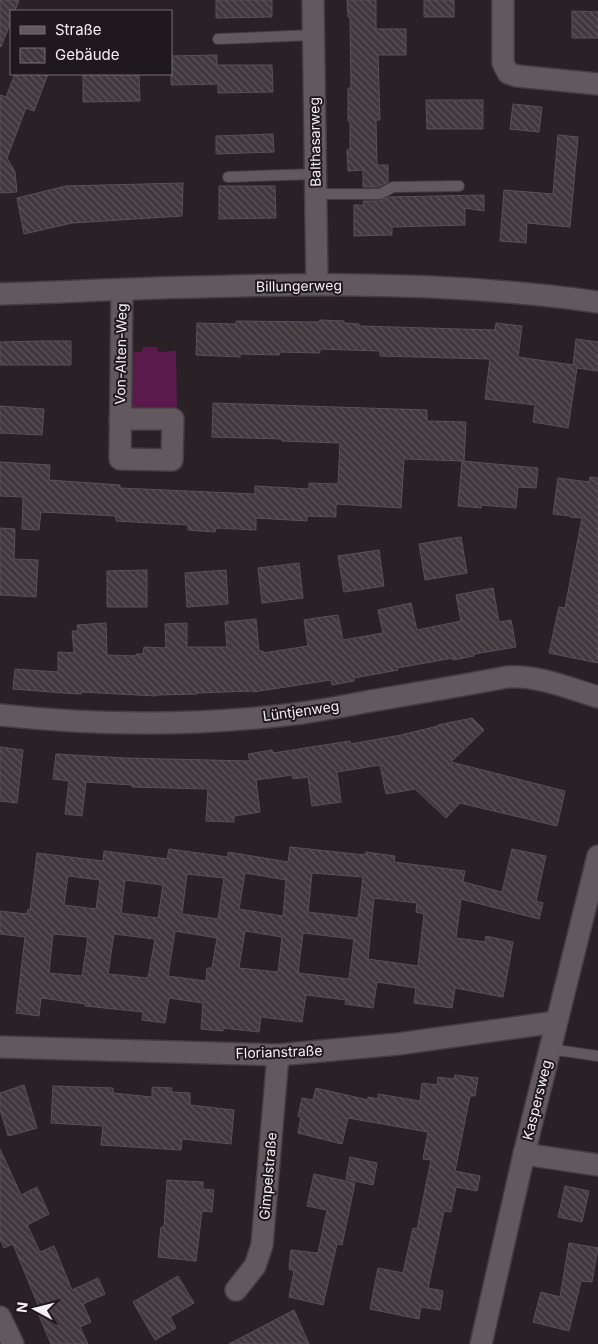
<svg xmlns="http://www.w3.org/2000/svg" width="598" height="1344" viewBox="0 0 598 1344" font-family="Inter,sans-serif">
<defs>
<pattern id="building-back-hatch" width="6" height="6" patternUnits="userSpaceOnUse" patternTransform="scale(1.25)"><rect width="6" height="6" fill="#40383d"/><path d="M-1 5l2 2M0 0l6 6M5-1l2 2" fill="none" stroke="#5c555a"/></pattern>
</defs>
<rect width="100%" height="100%" fill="#292126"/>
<polygon fill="#5b1a4c" points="143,347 157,347 158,352 176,351 177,410 130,410 130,352 142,352"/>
<g fill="url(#building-back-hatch)" stroke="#5a5157" fill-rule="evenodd">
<polygon points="0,0 19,0 15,11 11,11 11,21 1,47 0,46"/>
<polygon points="216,0 272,0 272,17 216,18"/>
<polygon points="347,0 376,0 376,29 406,29 406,55 378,55 380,120 376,120 377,165 388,165 388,182 378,187 363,187 363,170 348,171 347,150 350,150 350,121 348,121 348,88 351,88 350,17 348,17"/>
<rect x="424" y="0" width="30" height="17"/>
<polygon points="572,11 598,12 598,38 572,38"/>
<polygon points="217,55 217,65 272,65 273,92 218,93 218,84 171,85 171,56"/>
<polygon points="15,74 48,74 34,111 26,108 7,158 15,172 17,192 0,193 0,95 6,97"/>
<polygon points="83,74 139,74 140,101 83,102"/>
<polygon points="426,100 483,100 483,129 427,129"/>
<polygon points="513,104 542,107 539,132 510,129"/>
<polygon points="273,134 274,152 216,154 216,136"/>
<polygon points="558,135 578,137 570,227 527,223 526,243 500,241 504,190 553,194"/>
<polygon points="183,183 182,216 72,223 24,234 17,198 66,186"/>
<polygon points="219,186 275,186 276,218 219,219"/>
<polygon points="484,195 484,211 465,208 465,225 392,227 392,235 354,236 354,205 364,205 363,201 380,201 389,197"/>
<polygon points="320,320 344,321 344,323 359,324 359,326 495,330 496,323 522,326 518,357 573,365 576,339 598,342 598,371 577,368 568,428 533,422 535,405 485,399 490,359 380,356 380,351 320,349 320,353 280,352 279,355 240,354 240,357 196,355 197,323 236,324 236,321 319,322"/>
<polygon points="42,341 71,341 71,365 0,365 0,342"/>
<polygon points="213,403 427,410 427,421 466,422 464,461 404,459 401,508 336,504 336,517 307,516 307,521 256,518 256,530 216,528 215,532 188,530 188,525 116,521 116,516 41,512 39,530 22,529 23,497 0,496 0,462 50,465 49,480 120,485 120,488 255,494 255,486 309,489 309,483 338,484 340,443 282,441 282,439 212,437"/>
<polygon points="0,406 44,409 42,435 0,433"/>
<polygon points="462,461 538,468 536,488 518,487 516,508 481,505 481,508 458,506"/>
<polygon points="590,477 598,478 598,663 549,653 559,607 565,608 582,518 570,517 570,516 553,514 558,478 589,482"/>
<polygon points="0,528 15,529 14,559 38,560 36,597 0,595"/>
<polygon points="461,537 467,573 425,580 419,544"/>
<polygon points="379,550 384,586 344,592 338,556"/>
<polygon points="299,563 303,598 262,603 258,568"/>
<polygon points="147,570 147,607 107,607 107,571"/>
<polygon points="226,570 228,604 187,607 185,573"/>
<polygon points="493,588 499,622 511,620 516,647 474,654 474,656 453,660 453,658 397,668 398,670 354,678 354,681 332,685 331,680 253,692 253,691 197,693 197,694 157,695 156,696 81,692 81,694 64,693 13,689 15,669 58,672 58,652 74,653 72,631 78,631 77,625 106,623 107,655 136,656 136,654 143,654 144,647 166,648 165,624 187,623 187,647 227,647 225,622 256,619 259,651 263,651 263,653 308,646 304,620 316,618 338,615 343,640 383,633 378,610 411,603 417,630 461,621 456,595"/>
<polygon points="472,718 484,730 451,762 565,791 557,826 460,803 446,818 415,789 386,794 380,765 337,772 341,802 312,806 308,777 293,779 292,775 256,780 260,812 234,816 234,822 206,821 208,789 132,787 132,785 86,782 82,816 65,814 69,781 53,779 56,754 125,758 250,761 248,754 272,750 273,753 350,741 351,744 401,735 438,726 438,725"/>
<polygon points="0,747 23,750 17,803 0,801"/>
<path d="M290,847l75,8 1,-3 29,4 -1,6 71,9 -2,11 39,10 10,-43 34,7 -10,45 7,2 -4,16 -78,-20 -5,39 29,4 1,-6 27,6 -10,55 -48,-9 -3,20 -38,-5 2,-15 -39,-6 -4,26 -28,-4 1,-4 -40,-5 -4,27 -41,-5 -2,15 -36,-4v3l-22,-2 2,-26 -34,-5 -4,25 -23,-3 1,-8 -58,-6 1,-2 -45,-6 -2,18 -23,-3 9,-76 -25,-3v-23l27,3 1,-5 2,1 7,-57 66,8 1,-10 63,8 2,-10 59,8v-5l60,10zM245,873l41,7 -3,36 -44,-7zM312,873l51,4 -5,41 -50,-6zM187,874l37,4 -6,41 -36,-5zM68,876l32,4 -4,29 -32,-4zM125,880l38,5 -5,33 -37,-5zM374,898l43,5 -1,9 8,2 -6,52 -50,-7zM175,931l42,7 -5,30h-5l-1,13 -38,-5zM245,931l37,6 -4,35 -39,-4zM303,933l51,6 -5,40 -51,-6zM53,934l35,3 -6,39 -33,-3zM114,934l41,5 -7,39 -40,-4z"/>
<polygon points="455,1075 478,1078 475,1096 470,1096 455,1171 480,1176 477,1191 456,1187 451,1212 444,1211 428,1288 443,1291 440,1310 421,1307 419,1319 370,1309 378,1268 403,1273 413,1228 417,1229 431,1160 423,1159 428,1132 348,1118 342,1144 298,1133 301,1117 298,1116 302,1098 313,1100 316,1088 368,1100 368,1097 378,1099 378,1094 420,1101 422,1083 437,1085 438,1077 454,1079"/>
<polygon points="24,1085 37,1128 8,1136 0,1109 0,1093"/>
<polygon points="53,1086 113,1088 113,1093 152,1097 152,1087 172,1088 171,1092 190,1093 190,1105 234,1110 231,1144 182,1139 181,1150 101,1145 103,1126 51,1123"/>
<polygon points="0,1149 21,1195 37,1187 49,1214 27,1225 40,1252 54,1246 72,1290 98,1278 105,1294 83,1304 91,1322 80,1327 88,1344 51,1344 35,1306 38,1305 13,1244 4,1248 0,1239"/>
<polygon points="350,1157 377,1163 373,1185 346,1179"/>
<polygon points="314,1174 355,1183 342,1245 337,1244 323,1305 289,1297 294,1271 289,1269 291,1250 318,1253 327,1210 307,1206"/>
<polygon points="167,1180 203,1182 203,1189 214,1190 212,1212 202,1211 196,1261 158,1257 161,1227 164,1227"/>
<polygon points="565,1186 589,1191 582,1222 558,1217"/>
<polygon points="569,1243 598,1248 592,1282 581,1281 569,1331 533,1322 541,1292 560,1297"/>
<polygon points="178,1276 194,1303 170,1317 176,1328 155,1340 133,1302"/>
<polygon points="294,1310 309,1344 229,1344"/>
</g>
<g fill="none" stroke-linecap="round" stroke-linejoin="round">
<g stroke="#433d41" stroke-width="12">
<g id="lane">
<polyline points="218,39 313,35"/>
<polyline points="228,177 315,174"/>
<polyline points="315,194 380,194 393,187 459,186"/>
<polyline points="550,1049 598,1056"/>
</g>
</g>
<g stroke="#433d41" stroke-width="24">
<g id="street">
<polyline points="313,0 317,284"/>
<polyline points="503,0 503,63 508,73 517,76 598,84"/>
<path d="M0,294c199,-7 400,-20 598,8"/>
<polyline points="120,419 173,419 172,460 120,459 122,290"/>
<path d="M0,715c100,11 202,11 302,-2 21,-3 42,-7 63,-11 47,-8 95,-16 142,-25 31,-2 61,11 91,20"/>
<polyline points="0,1047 278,1055 398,1044 556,1022"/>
<polyline points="524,1154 598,1165"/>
<polyline points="236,1290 255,1266 262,1245 278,1055"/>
<polyline points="0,1317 13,1344"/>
<polyline points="481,1344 524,1154 598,856"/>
</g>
</g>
<use href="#lane" stroke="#62595f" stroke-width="10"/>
<use href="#street" stroke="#62595f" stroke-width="21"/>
</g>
<g text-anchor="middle" stroke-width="4" stroke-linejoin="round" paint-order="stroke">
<g font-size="14" fill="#f5f0f3" stroke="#1f181d">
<text transform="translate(315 142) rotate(-91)" y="5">Balthasarweg</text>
<text transform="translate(299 286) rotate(-1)" y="5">Billungerweg</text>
<text transform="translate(121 354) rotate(-89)" y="5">Von-Alten-Weg</text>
<text transform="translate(301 711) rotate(-8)" y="5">Lüntjenweg</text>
<text transform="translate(279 1052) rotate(-2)" y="5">Florianstraße</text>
<text transform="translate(537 1100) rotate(-76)" y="5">Kaspersweg</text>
<text transform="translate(268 1176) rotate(-85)" y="5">Gimpelstraße</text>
</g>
</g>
<rect x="10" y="10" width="162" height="65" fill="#1f181d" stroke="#756e73"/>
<rect x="20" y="26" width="25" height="8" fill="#62595f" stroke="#756e73"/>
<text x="55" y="35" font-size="15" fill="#f5f0f3">Straße</text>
<rect x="20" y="48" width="25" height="15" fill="url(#building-back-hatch)" stroke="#756e73"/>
<text x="55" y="60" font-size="15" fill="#f5f0f3">Gebäude</text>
<g transform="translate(35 1309) rotate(277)" stroke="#1f181d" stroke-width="4" paint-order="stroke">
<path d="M0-4L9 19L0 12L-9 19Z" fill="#f5f0f3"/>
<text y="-8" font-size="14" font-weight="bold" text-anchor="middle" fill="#f5f0f3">N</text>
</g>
</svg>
